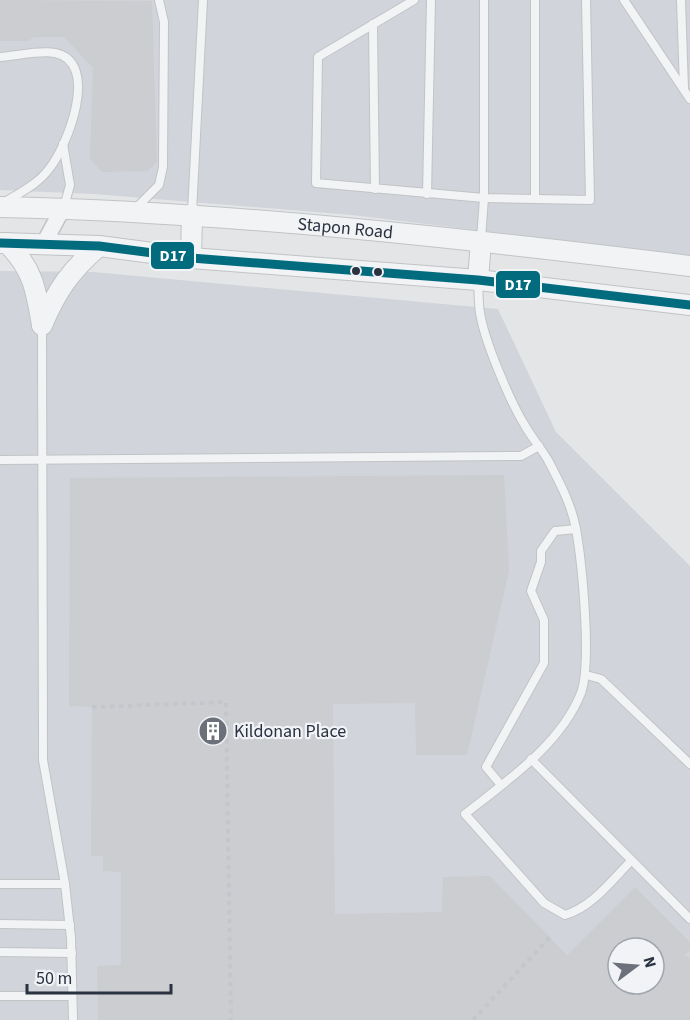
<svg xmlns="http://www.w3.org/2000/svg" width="690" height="1020" viewBox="0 0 690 1020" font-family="'Source Sans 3',sans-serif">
<rect width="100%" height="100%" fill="#e3e5e7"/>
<g fill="#d1d4da" fill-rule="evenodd">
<polygon points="0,0 690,0 690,256 352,215 94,194 0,190"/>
<path d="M0,271l93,1 405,37 58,123 134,134v454h-690zM618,948h36v36h-36z"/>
</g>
<g fill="#cbcdd0" fill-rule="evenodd">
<polygon points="0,0 152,1 157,162 148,171 102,172 90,159 93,68 64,37 34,37 28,41 0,41"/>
<path d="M504,475l5,96 -42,184h-51l-1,-52 -82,1 2,210 107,-2 1,-35 47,-1 77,79 68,-68 55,55v8l-5,5 5,4v61h-592l-1,-54 24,-1v-93l-18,-1v-15h-12l1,-149 -23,-1 1,-228zM618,948h36v36h-36z"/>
</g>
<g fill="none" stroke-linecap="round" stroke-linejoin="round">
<g stroke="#c1c3c5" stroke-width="10">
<g id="service">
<polyline points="414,0 318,57 316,183 484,198 590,200 586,0"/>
<polyline points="624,0 690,99"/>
<polyline points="681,0 684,88"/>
<polyline points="373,24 375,189"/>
<path d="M0,57c17,-1 39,-7 55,-4 46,9 12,94 -6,116 -11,15 -28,23 -44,33"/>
<polyline points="63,144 70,185 64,207"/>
<polyline points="427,194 431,0"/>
<polyline points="535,199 535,0"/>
<polyline points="135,209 159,185 163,167 164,22 159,0"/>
<polyline points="192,212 203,0"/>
<polyline points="481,239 484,198 484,0"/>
<path d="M478,282c1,12 0,25 3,36 5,26 29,83 43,106 7,13 18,25 25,38 11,21 23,44 27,67 6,34 16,134 5,164 -20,51 -74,88 -116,121l79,89 21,12c27,-8 46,-34 66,-54"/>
<polyline points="42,327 43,760 65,884 71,938 73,1020"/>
<polyline points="0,460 521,456 539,446"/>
<polyline points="586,675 601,679 690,764"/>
<polyline points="531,759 690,919"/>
<polyline points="501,785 486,767 544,663 544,620 531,591 541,562 541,551 555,531 576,529"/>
<polyline points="0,884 65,884"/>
<polyline points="0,924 70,925"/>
<polyline points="0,952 72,953"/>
<polyline points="0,996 72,996"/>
</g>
</g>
<g stroke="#c1c3c5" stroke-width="18">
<polyline id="minor" points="44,243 63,208"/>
</g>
<g stroke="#c1c3c5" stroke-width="22">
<g id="tertiary">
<path id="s1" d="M0,207c231,5 461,31 690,59"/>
<polyline points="0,243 99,246 191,258 478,280 690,305"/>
<path d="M7,243c26,26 29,46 35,82"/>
<polyline points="191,258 192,214"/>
<polyline points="478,280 481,241"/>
<path d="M42,325c15,-35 28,-54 57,-79"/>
</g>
</g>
<g stroke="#c5c6cb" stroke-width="4" stroke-dasharray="4.5 4.5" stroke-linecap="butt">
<polyline points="92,707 226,702 231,1020"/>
<polyline points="473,1020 550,937"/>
</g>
<use href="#service" stroke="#f2f3f5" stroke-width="8"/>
<use href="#minor" stroke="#f2f3f5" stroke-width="15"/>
<use href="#tertiary" stroke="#f2f3f5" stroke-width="20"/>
<g stroke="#f1f3f7" stroke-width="14">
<polyline id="bus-1" points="0,243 99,246 191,258 478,280 690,305"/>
</g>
<use href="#bus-1" stroke="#026c7e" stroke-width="9"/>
</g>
<defs>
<g id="building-disc" transform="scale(1.5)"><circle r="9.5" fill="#6b707b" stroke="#f1f3f7"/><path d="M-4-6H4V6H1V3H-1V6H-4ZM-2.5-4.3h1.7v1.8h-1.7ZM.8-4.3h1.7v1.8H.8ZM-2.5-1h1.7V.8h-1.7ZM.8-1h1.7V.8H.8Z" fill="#fff"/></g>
</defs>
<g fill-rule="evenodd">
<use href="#building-disc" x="213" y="731"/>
</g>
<g fill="#2a3141" stroke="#f1f3f7" stroke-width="2">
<circle cx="356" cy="271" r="5"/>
<circle cx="378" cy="272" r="5"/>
</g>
<g text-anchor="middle" stroke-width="4.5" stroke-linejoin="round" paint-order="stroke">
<g font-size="18" fill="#2a3141" stroke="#f1f3f7">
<text dy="6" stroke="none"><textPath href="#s1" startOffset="346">Stapon Road</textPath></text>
</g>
<g font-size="18" fill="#2a3141" stroke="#f1f3f7" text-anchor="start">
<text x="234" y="737">Kildonan Place</text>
</g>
</g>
<g stroke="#f1f3f7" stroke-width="2">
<rect x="150" y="241" width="45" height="29" rx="6" fill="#026c7e"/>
<rect x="495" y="270" width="46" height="29" rx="6" fill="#026c7e"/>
</g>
<g font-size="16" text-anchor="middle" font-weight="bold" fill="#fff">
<text x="173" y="261">D17</text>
<text x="518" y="290">D17</text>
</g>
<g transform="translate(636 966) rotate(74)"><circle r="28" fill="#f1f3f7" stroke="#a1a5ae" stroke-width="1.5"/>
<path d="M0-4.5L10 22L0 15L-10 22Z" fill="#6b707b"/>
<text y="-9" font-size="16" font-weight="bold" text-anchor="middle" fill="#2a3141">N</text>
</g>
<path d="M27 984v9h144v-9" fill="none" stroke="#2a3141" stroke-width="3"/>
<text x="36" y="984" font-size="18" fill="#2a3141" stroke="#f1f3f7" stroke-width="4.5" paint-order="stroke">50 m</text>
</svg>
